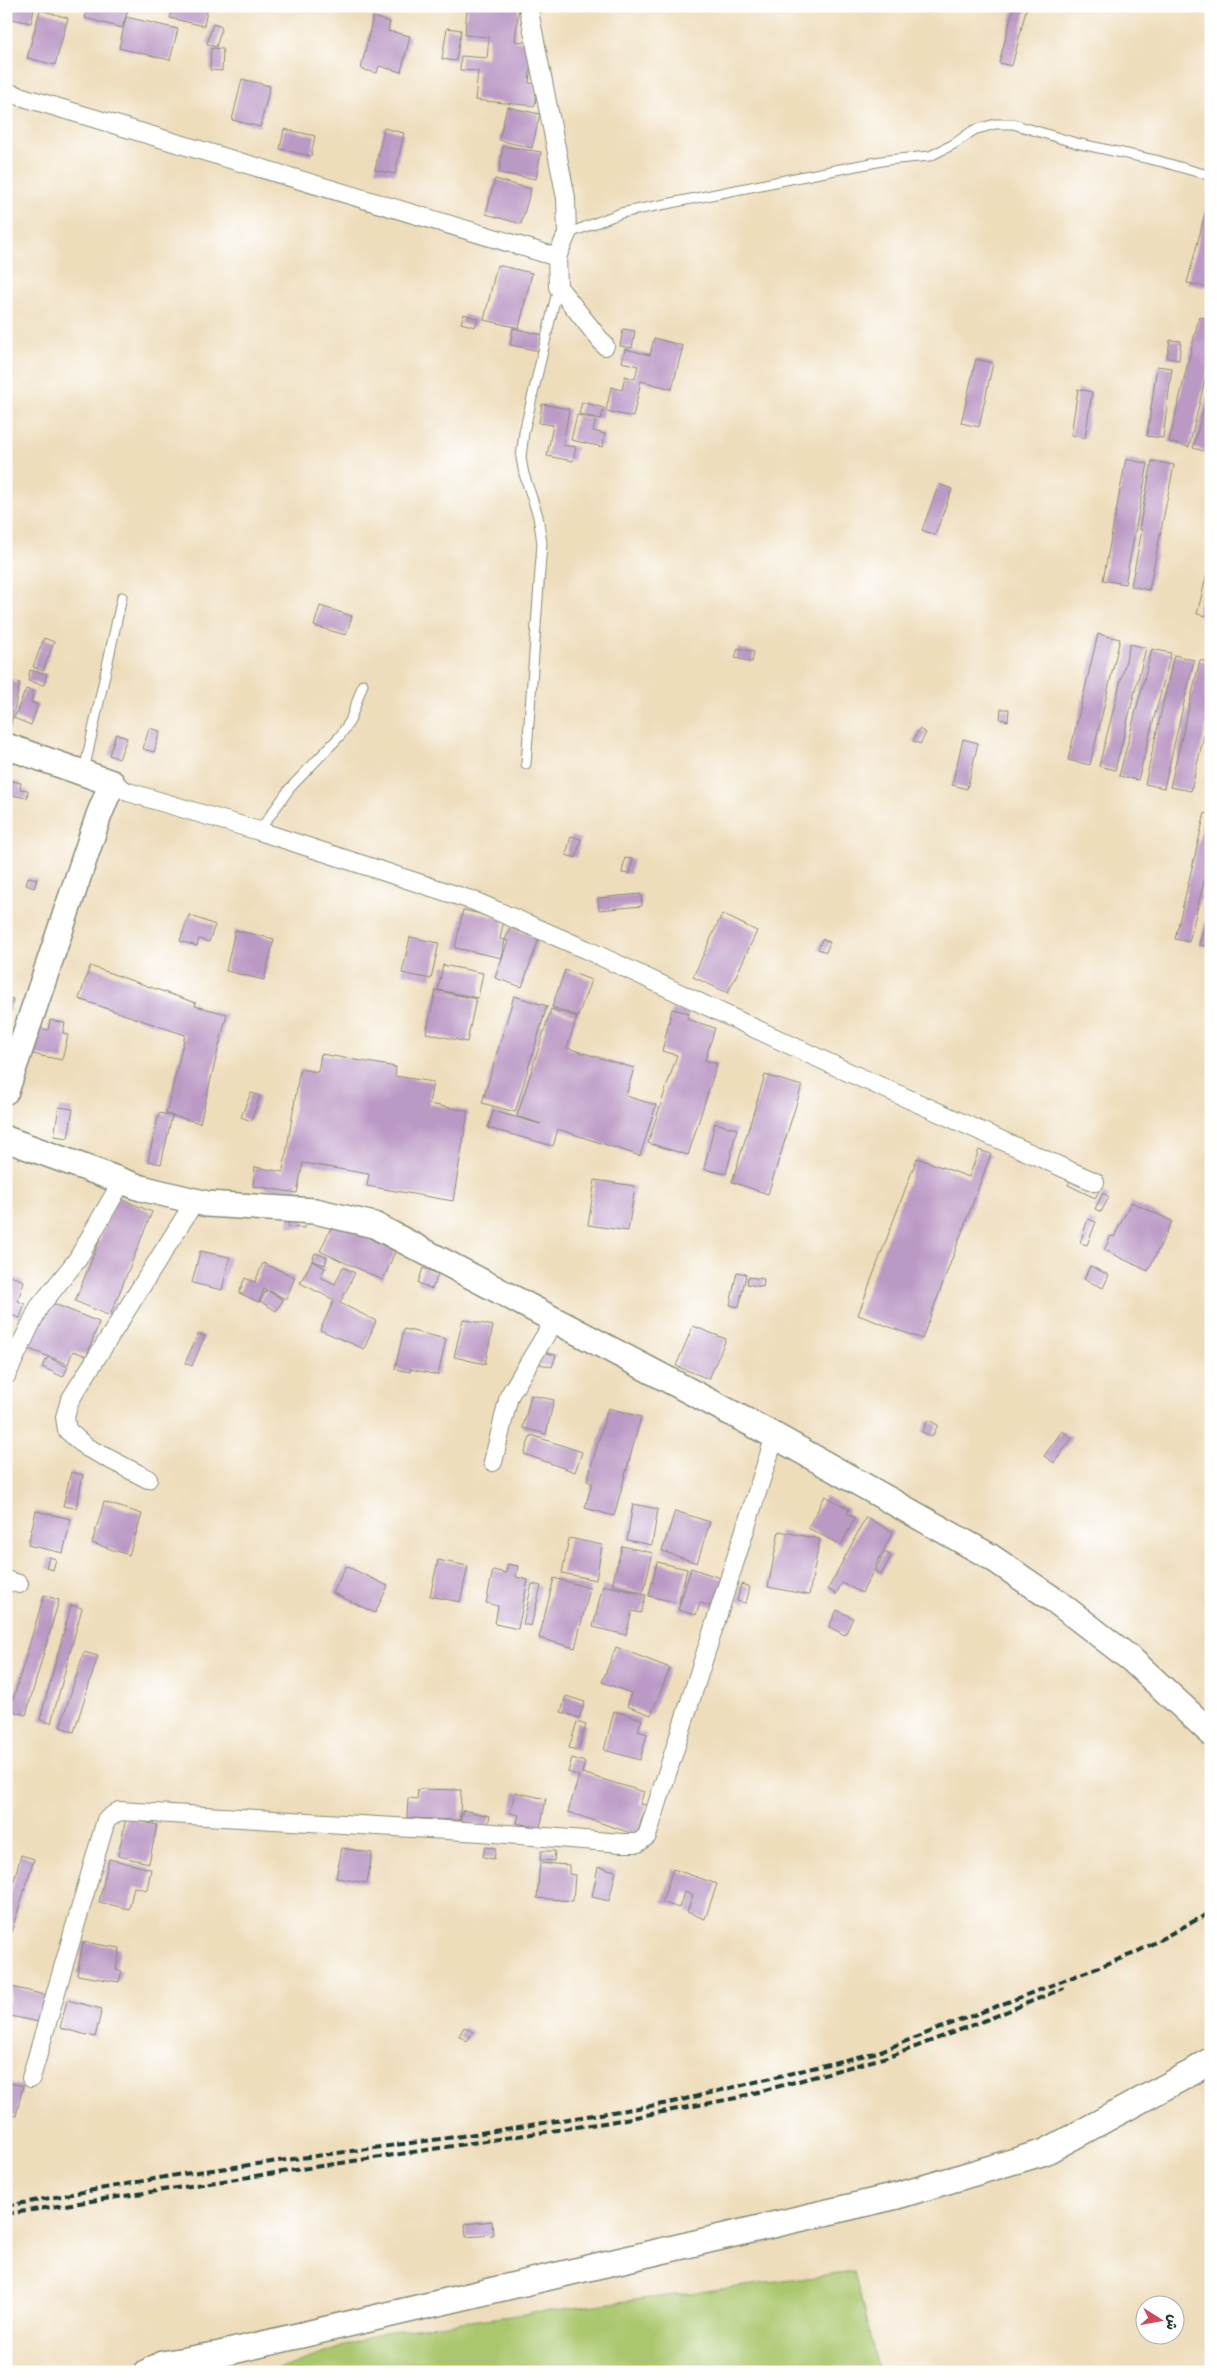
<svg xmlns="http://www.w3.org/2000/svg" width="1217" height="2378" viewBox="0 0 1217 2378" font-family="Itim,'Playpen Sans Arabic',sans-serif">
<rect width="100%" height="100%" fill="#fff"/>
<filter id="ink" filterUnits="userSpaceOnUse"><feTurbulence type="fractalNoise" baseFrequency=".02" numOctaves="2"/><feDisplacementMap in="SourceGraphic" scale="10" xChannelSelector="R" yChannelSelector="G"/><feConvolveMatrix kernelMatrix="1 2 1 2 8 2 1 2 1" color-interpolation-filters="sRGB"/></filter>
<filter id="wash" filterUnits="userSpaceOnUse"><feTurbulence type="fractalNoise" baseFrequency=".0096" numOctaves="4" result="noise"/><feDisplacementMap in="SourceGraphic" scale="20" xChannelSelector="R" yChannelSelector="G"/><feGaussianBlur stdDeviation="1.12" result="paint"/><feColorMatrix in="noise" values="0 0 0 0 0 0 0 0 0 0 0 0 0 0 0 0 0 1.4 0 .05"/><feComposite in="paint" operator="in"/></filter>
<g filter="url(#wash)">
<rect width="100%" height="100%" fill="#edb"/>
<polygon fill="#aac76d" stroke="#648250" points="854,2272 879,2372 271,2372 384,2332"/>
<g id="blocks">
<g fill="#bb99c5">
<polygon points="7,6 35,6 31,23 6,18"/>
<polygon points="88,6 128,10 122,28 85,18"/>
<polygon points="173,6 208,6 204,26 170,18"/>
<polygon points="467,6 519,6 515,41 533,43 529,83 537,84 535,106 475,100 478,71 460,70 461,56 487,58 489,37 465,35"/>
<polygon points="1014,6 1027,6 1012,66 999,63"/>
<polygon points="40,10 68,18 55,65 27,58"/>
<polygon points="126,17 178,29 170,60 119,48"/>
<polygon points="373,17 390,22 388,31 410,36 401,72 379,66 377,73 361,69"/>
<polygon points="213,24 222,27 216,47 207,44"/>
<polygon points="447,28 461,30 456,61 442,59"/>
<polygon points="211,48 223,49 222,71 210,70"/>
<polygon points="242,79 270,86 260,127 232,120"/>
<polygon points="507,107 540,114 532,148 499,140"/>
<polygon points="384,128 404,133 395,174 375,170"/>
<polygon points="284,129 315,136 311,156 280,149"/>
<polygon points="503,146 541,152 536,179 499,173"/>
<polygon points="495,179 531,189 521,224 486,214"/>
<polygon points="1210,195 1211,269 1206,287 1187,283"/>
<polygon points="497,265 532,273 519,328 484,320"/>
<polygon points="464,314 478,319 475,327 461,323"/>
<polygon points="1199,317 1211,319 1211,355 1189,447 1169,442"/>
<polygon points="513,328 543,335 540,351 510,345"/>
<polygon points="623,329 635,331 632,348 620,346"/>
<polygon points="654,338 683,346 672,389 641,381 633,417 606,411 611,387 622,390 625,376 635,379 638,366 622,362 625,349 650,355"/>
<polygon points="1170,340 1181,341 1179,360 1167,358"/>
<polygon points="976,359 993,363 979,427 961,423"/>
<polygon points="1157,366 1172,368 1163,438 1147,436"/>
<polygon points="1210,386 1211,386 1211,453 1193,448"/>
<polygon points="1078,389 1092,392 1085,438 1071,435"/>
<polygon points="582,402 604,408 601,419 579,414"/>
<polygon points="542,404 569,409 563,445 576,447 573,461 547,456 553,425 539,423"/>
<polygon points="577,415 596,419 593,431 605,434 603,447 571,440"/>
<polygon points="1126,459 1148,464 1125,584 1103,580"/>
<polygon points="1152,461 1174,465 1149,590 1131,586 1142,530 1139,529"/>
<polygon points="939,484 952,489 935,535 922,530"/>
<polygon points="1210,561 1211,561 1211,617 1197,614"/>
<polygon points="320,606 352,616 346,635 314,626"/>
<polygon points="1098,634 1120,639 1090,765 1068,760"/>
<polygon points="44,638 54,642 43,671 33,667"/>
<polygon points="1130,644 1146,648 1115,770 1099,766"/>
<polygon points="738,648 754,652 752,662 735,658"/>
<polygon points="1152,649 1171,653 1138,780 1119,776"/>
<polygon points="1174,655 1194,660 1164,788 1145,784"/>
<polygon points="1200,660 1211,663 1211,705 1191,791 1170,787"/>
<polygon points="30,670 47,674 44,685 28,681"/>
<polygon points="6,679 20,683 10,728 6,727"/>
<polygon points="26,689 34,692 31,702 38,705 31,725 14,718"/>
<polygon points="1001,709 1009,709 1008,721 1000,719"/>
<polygon points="149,728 160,731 154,752 143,749"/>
<polygon points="919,729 926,733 920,744 913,741"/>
<polygon points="116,734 127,738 119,759 109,755"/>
<polygon points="963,739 978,743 967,789 952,785"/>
<polygon points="6,767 10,767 8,780 21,783 20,789 28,790 27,798 6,794"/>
<polygon points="1205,813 1211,814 1211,852 1189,942 1175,939"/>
<polygon points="571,836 581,839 576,858 566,855"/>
<polygon points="625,858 633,859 630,874 622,873"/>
<polygon points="28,877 37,879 34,888 26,885"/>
<polygon points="641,894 642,906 599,910 598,898"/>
<polygon points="1211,901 1211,947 1199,945"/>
<polygon points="463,910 504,919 500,939 505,940 502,958 455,948"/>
<polygon points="722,914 757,931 728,993 693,977"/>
<polygon points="189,915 215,925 209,942 199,939 197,946 180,941"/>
<polygon points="510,928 539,938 522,987 495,978 508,941 505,940"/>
<polygon points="235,930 274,939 264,980 226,971"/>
<polygon points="410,937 439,943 431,979 402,973"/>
<polygon points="822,939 830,942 826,952 818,949"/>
<polygon points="443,965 483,973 478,998 438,990"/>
<polygon points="90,966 196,1003 195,1006 227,1014 200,1123 166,1114 185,1035 79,999"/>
<polygon points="565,970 591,980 578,1016 552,1007"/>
<polygon points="436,990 476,999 467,1042 426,1033"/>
<polygon points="514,996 547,1006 515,1112 482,1103"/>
<polygon points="6,997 13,999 10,1012 6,1011"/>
<polygon points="551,1009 577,1017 567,1048 634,1068 626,1096 656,1105 640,1156 558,1129 553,1146 488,1128 493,1111 541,1124 517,1116"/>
<polygon points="672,1009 689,1013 687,1019 715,1028 705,1060 717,1064 688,1155 648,1143 677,1055 662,1051"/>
<polygon points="50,1020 65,1023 63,1033 68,1035 62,1060 32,1054 38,1028 48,1030"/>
<polygon points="321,1054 396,1067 395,1076 433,1082 429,1104 468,1111 453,1201 367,1186 369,1174 303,1163 297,1193 253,1186 255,1167 283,1172 300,1069 318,1072"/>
<polygon points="765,1075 802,1086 768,1194 732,1182"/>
<polygon points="251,1093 260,1096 251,1121 241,1117"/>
<polygon points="59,1107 73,1109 68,1138 54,1136"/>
<polygon points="159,1113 172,1116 161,1164 148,1161"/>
<polygon points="715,1123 737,1129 726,1174 704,1169"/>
<polygon points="979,1150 991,1154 922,1339 858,1315 917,1158 969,1177"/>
<polygon points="1073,1175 1100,1189 1095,1198 1068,1185"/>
<polygon points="595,1180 635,1186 628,1231 588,1225"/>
<polygon points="1103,1193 1109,1197 1101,1212 1095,1209"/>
<polygon points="117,1197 152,1212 110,1316 75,1301"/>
<polygon points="1131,1202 1172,1221 1148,1271 1104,1250 1111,1236 1114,1237"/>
<polygon points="289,1211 305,1212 304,1228 288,1227"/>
<polygon points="335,1219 397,1247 383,1280 320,1251"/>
<polygon points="1088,1219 1096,1222 1087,1245 1080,1243"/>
<polygon points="200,1251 230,1257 222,1290 192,1283"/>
<polygon points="315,1253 327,1257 325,1265 312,1261"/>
<polygon points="312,1261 325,1268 320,1277 335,1284 343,1267 355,1273 340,1303 376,1321 364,1349 320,1330 334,1300 300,1283"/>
<polygon points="263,1263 295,1277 286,1299 269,1291 283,1300 276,1311 260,1301 267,1290 264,1289 259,1302 239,1293 245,1278 255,1282"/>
<polygon points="1090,1266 1109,1275 1103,1288 1084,1279"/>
<polygon points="423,1268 438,1274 432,1289 418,1283"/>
<polygon points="737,1272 746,1274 739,1307 730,1305"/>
<polygon points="11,1276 24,1281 18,1301 25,1304 20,1318 11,1315 9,1321 6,1320 6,1284"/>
<polygon points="748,1277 764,1279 763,1287 747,1284"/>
<polygon points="47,1301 99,1322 87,1356 73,1351 68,1364 29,1349"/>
<polygon points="463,1319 493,1326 485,1364 454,1357"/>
<polygon points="693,1326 726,1339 709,1379 676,1366"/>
<polygon points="404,1329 446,1339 438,1375 410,1369 410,1372 395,1369"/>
<polygon points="198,1334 205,1336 192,1366 185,1363"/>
<polygon points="543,1352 556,1355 552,1367 540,1364"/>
<polygon points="48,1357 68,1367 63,1377 42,1367"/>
<polygon points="531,1395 554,1400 546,1434 523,1428"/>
<polygon points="608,1408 641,1417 614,1516 585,1508 592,1483 587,1481"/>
<polygon points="928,1420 938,1425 932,1437 922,1432"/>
<polygon points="1062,1431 1072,1438 1054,1463 1044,1456"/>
<polygon points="531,1435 582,1452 575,1472 524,1454"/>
<polygon points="71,1472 83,1475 76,1508 63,1506"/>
<polygon points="825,1496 849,1509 847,1513 855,1518 841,1545 808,1528"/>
<polygon points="104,1502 142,1514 129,1555 92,1543"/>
<polygon points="633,1504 658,1509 652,1545 627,1540"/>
<polygon points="36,1511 71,1519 63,1553 28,1545"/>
<polygon points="675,1511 710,1522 697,1563 662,1551"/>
<polygon points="866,1517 893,1532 862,1593 842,1583 836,1594 828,1589"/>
<polygon points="779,1531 820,1539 809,1595 768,1587"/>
<polygon points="569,1538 602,1545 596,1580 562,1573"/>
<polygon points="622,1546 653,1553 643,1593 612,1585"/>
<polygon points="885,1552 891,1556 881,1575 875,1571"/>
<polygon points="49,1557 56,1559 53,1570 46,1568"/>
<polygon points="438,1560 468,1566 460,1602 430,1596"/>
<polygon points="657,1562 687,1569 679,1603 649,1596"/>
<polygon points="508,1564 518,1566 516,1577 528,1580 518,1629 495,1624 498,1606 486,1603 493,1570 506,1573"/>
<polygon points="346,1566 388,1586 375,1613 333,1593"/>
<polygon points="691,1568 726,1580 718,1608 700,1603 696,1615 678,1610"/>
<polygon points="554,1578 590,1588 575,1648 539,1638"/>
<polygon points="532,1584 541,1586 531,1626 523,1624"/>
<polygon points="741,1584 750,1587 746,1603 737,1601"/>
<polygon points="603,1585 646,1595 641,1613 632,1611 626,1635 593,1627"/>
<polygon points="44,1595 59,1600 26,1715 10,1710"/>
<polygon points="71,1605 82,1608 51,1723 40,1720"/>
<polygon points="837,1610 853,1618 845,1635 829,1627"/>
<polygon points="616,1647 670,1668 651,1715 627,1706 631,1693 602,1682"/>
<polygon points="84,1652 98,1656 74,1732 60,1727"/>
<polygon points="566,1696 585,1702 579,1718 561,1712"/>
<polygon points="614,1711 642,1719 638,1731 647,1734 640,1760 604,1750"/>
<polygon points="577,1722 586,1725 578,1750 569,1748"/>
<polygon points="572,1758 585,1762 582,1773 644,1792 640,1804 646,1805 637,1835 568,1812 579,1776 568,1772"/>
<polygon points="418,1789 461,1790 460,1820 407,1818 408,1798 417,1799"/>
<polygon points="515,1792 546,1799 540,1828 517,1823 519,1815 510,1813"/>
<polygon points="463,1810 490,1816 487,1827 460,1821"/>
<polygon points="126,1818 157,1825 149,1863 118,1856"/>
<polygon points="485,1847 496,1848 494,1859 483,1857"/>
<polygon points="342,1848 372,1853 367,1883 336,1878"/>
<polygon points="541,1851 555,1851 554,1861 540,1860"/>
<polygon points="21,1855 34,1859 6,1949 6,1910"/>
<polygon points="109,1859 151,1869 147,1890 134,1887 129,1909 99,1902"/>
<polygon points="540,1863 569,1865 569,1874 575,1875 573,1901 537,1898"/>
<polygon points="598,1867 616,1871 609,1901 592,1897"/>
<polygon points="673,1869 717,1884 705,1919 687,1912 693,1895 684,1892 679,1908 662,1902"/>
<polygon points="83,1942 120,1948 116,1970 122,1971 119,1982 77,1975"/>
<polygon points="12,1987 49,1996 43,2023 6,2015"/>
<polygon points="67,2000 102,2009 95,2037 60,2028"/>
<polygon points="464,2027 473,2032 467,2041 459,2036"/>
<polygon points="6,2082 23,2086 16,2116 6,2114"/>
<polygon points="492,2221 493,2235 466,2237 465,2224"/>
</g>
</g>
</g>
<g filter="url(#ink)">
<use href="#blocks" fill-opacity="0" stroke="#868d78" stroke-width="1"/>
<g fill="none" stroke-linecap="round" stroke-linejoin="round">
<g stroke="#868d78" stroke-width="11">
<g id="lane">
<polyline points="567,234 621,213 820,173 887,160 930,156 954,144 974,130 995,124 1013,124 1076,143 1159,161 1211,176"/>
<polyline points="526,764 542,543 538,516 524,474 521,458 524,432 558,287"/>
<polyline points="84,771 122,597"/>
<polyline points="259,831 290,788 340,736 350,721 363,684"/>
</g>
</g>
<g stroke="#868d78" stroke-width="20">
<g id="street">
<polyline points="528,6 566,198 567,234 557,257 558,287 605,346"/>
<polyline points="6,92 557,257"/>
<polyline points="112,783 128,792 259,831 474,901 585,949 848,1072 1095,1182"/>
<polyline points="6,1376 39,1307 77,1260 122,1181"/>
<polyline points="493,1462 509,1396 554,1321"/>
<polyline points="148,1479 86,1447 67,1430 65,1417 70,1400 195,1201"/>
<polyline points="6,1580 19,1584"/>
<polyline points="31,2078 106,1820 119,1811 481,1832 622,1843 638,1843 647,1836 775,1436"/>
</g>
</g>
<g stroke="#868d78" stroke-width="28">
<g id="secondary">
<polyline points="6,746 112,783 99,815 6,1091"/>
<polyline points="6,1139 141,1188 207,1204 315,1211 374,1225 775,1436 991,1557 1057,1602 1132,1660 1211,1733"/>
<polyline points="147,2372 162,2364 220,2354 897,2196 1045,2152 1191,2073 1211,2060"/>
</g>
</g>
<use href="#lane" stroke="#fff" stroke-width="9"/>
<use href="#street" stroke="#fff" stroke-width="18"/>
<use href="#secondary" stroke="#fff" stroke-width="25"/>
<g stroke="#1f3d34" stroke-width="4" stroke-dasharray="8 4" stroke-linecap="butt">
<polyline points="6,2206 176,2175 462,2136 669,2103 878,2052 1135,1953 1211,1912"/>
<polyline points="6,2214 610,2122 736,2098 894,2055 991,2018 1064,1988"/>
</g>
</g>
</g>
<rect width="1217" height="2378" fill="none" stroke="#fff" stroke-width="25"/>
<g transform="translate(1160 2320) rotate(101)"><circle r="24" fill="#ffffff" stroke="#a5b1ae"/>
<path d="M0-4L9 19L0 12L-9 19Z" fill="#d1495b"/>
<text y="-8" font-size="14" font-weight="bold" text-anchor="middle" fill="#1f3d34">ش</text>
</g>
</svg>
